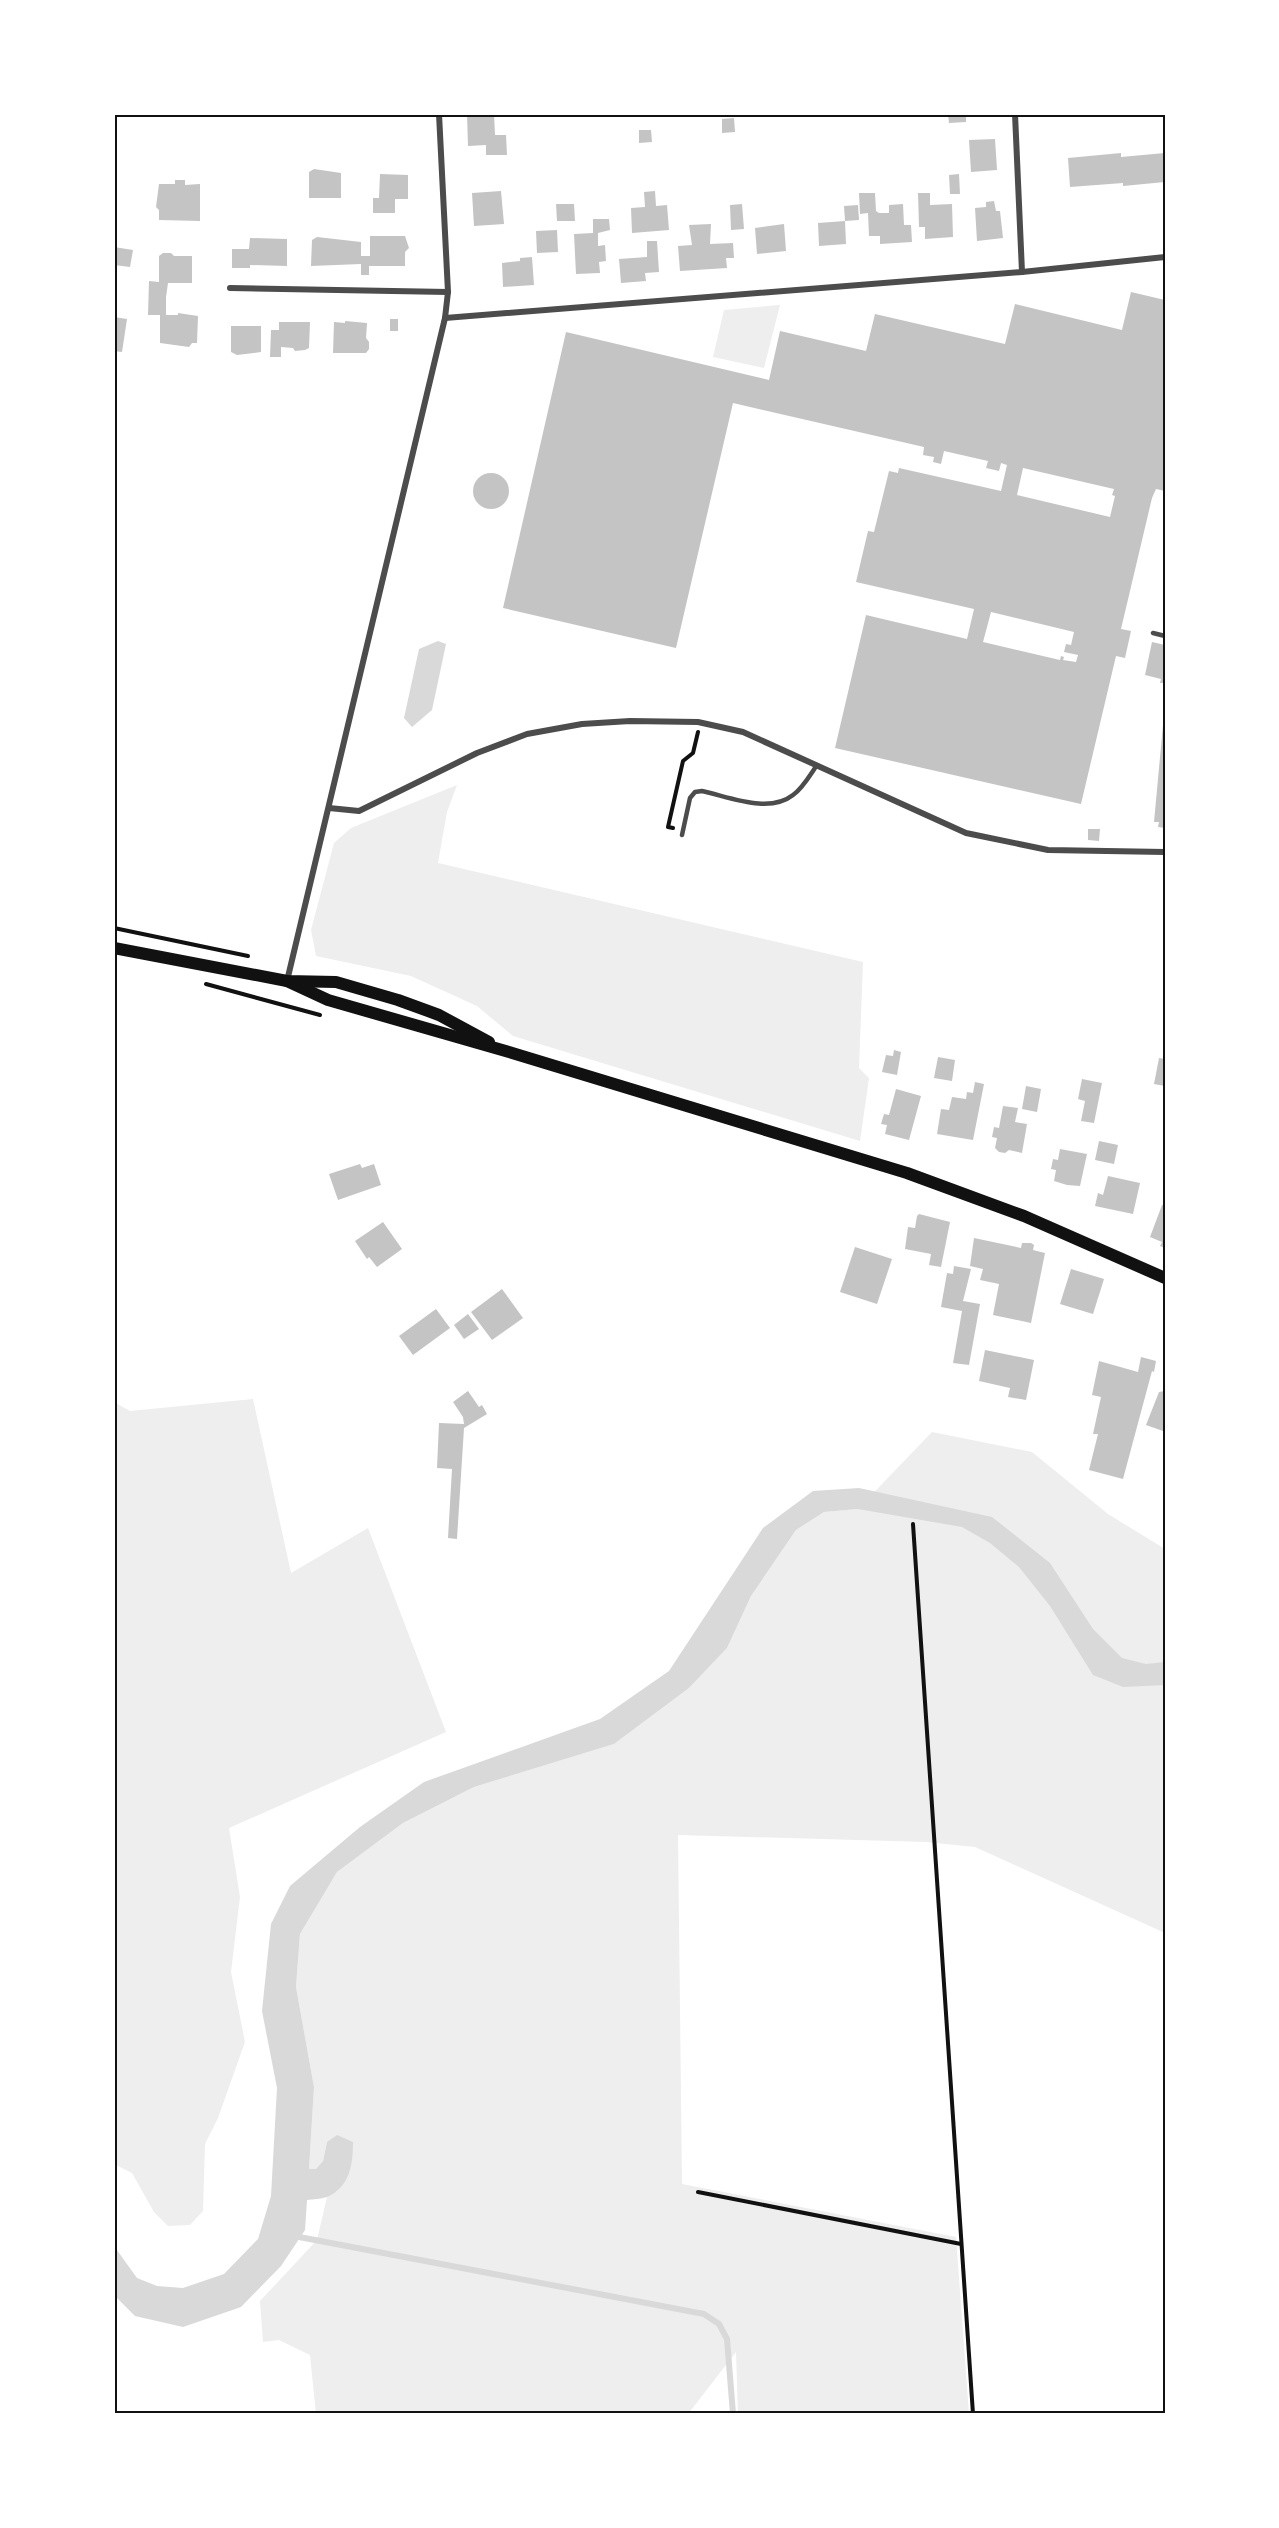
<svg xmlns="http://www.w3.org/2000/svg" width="1279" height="2528" viewBox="0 0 1279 2528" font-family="Montserrat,sans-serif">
<rect width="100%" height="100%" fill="#fff"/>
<g fill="#eee">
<path d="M780,305L764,368L713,357L724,310Z"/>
<path d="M457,785L447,812L438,863L863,962L859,1068L869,1078L860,1141L513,1036L477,1006L411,976L316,956L311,930L334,843L351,828Z"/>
<path d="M253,1399L291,1573L368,1528L446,1732L229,1828L240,1897L231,1972L245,2042L218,2118L205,2144L203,2211L190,2225L168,2226L154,2212L132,2173L114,2164V1402L130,1411Z"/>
<path d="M932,1432L1032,1452L1108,1514L1165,1549V1933L975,1847L926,1842L678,1835L682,2184L956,2237L969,2414H738L736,2352L688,2414H316L310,2355L279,2340L263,2342L260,2301L317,2240L327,2197L343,2184L327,2142L323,2161L316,2169H309L314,2087L296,1987L300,1934L337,1872L403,1823L474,1787L614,1744L689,1688L727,1648L751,1596L796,1530L824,1512L858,1509Z"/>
</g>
<g fill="#d9d9d9">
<path d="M438,641L446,644L432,710L412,727L404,718L419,649Z"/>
<path d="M859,1488L992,1517L1050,1563L1093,1629L1122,1658L1146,1664L1165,1662V1685L1123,1687L1093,1675L1050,1606L1019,1567L990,1543L962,1527L858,1509L824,1512L796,1530L751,1596L727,1648L689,1688L614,1744L474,1787L403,1823L337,1872L300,1934L296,1987L314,2087L309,2169H316L323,2161L327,2142L337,2135L353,2142C353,2164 350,2187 327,2197C321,2199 313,2199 307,2200L305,2230L281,2266L241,2307L183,2327L135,2316L114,2295V2246L137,2278L157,2286L183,2288L224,2274L258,2239L271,2196L277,2088L262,2011L271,1924L290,1886L360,1827L424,1782L600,1719L669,1671L763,1528L813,1491Z"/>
</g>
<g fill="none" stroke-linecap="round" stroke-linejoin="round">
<path stroke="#d9d9d9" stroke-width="6" d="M294,2236L704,2314L719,2324L727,2339L733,2414"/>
</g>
<g fill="#c4c4c4" fill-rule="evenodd">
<path d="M467,114H494L495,135H506L507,155H486V145L468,146Z"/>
<path d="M948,114H966V122L949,123Z"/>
<path d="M734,118L735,132L722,133V119Z"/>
<path d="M639,130H651L652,142L639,143Z"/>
<path d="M995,139L997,170L971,172L969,140Z"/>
<path d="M1121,153V157L1165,153V182L1123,186V183L1070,187L1068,158Z"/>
<path d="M314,169L341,173V198H309V172Z"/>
<path d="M380,174L408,175V199H395V213H373V198H379Z"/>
<path d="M959,174L960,194H950L949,175Z"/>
<path d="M175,180H185V185L200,184V221L159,220V210L156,207L159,184H175Z"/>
<path d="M501,191L504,224L474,226L472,193Z"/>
<path d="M655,191L656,206L667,205L669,230L632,233L631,208L645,207L644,192Z"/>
<path d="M859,193H875L876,211L879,213H889V205L903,204L904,225H911L912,242L880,244V236H869L868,213L860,214Z"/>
<path d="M918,193H930V205L952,204L953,237L925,239V227H919Z"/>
<path d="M994,201L996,211H1000L1003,238L977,241L975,208L986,207V202Z"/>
<path d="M556,204H574L575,221H557Z"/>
<path d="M742,204L744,229L731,230L730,205Z"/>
<path d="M858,205L859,220L845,221L844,206Z"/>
<path d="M593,219H609L610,230L598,233V246L605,245L606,261L599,262L600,273L576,274L574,234L593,233Z"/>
<path d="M845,221L846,244L819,246L818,223Z"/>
<path d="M711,224L710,244L733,243L734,258H726L727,268L680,271L678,246L692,245L689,225Z"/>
<path d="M784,224L786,251L757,254L755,228Z"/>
<path d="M557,230L558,252L537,253L536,231Z"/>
<path d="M370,236H405L409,248L405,252V266H369V275H361V264L311,266L312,240L317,237L361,242V256H370Z"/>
<path d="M250,238L287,239V266L250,265V268H232V249H249Z"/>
<path d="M647,241H657L659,272L645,273L646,281L621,283L619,259L647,257Z"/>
<path d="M114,247L133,250L130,267L114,265Z"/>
<path d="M163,253H171L174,256H192V283H168L166,297V315H178V313L198,316L197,343H192L189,347L160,343V315H148L149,281L159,282V256Z"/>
<path d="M532,257L534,285L503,287L502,263L520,261V258Z"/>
<path d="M1131,292L1165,300V491L1156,489L1152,498L1121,629L1131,631L1125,658L1116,656L1081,804L835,748L866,615L967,639L974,609L856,582L868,531L874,532L889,471L898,473L899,468L1001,491L1007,465L1001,463L999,471L986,468L988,461L944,451L941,464L933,462L934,457L923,455L924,447L733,403L676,648L503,608L566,332L769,380L780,331L866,351L875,314L1005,344L1015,304L1122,330ZM1023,468L1114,489L1112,495L1115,496L1110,517L1017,495ZM991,612L1074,632L1071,645L1066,644L1064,652L1078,655L1076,662L1063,660L1064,657L1061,656L1060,660L983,642Z"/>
<path d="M114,317L127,319L122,352L114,351Z"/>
<rect x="390" y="319" width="8" height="12"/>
<path d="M345,321L367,323L366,338L369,342V349L366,353H333L334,322L345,323Z"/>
<path d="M279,322H310L309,348L305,350L295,351L293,348L281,347V357H270L271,330H279Z"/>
<path d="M231,326H261V352L237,355L231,352Z"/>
<circle cx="491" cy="491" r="18"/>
<path d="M1152,642L1165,645V683H1160L1161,679L1145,675Z"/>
<path d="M1163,725H1165V828L1158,827L1159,822H1154Z"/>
<path d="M1088,829H1100L1099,841L1088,840Z"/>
<path d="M894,1050L901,1052L897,1075L882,1072L886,1055L893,1056Z"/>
<path d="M938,1057L955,1060L952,1081L934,1078Z"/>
<path d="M1159,1058L1165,1059V1086L1154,1084Z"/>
<path d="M1082,1079L1102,1083L1094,1123L1081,1121L1085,1101L1078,1099Z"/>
<path d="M975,1082L984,1084L973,1140L937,1134L941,1109L949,1110L952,1097L966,1099L967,1092L973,1093Z"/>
<path d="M1026,1086L1041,1089L1037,1112L1022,1109Z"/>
<path d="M896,1089L921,1096L909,1140L885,1134L887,1125L881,1124L884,1114L889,1115Z"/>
<path d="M1003,1106L1018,1108L1015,1122L1027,1124L1022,1153L1009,1150L1005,1153L999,1152L995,1148L997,1138L992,1137L994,1127L999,1128Z"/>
<path d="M1099,1141L1118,1145L1114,1164L1095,1160Z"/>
<path d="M1060,1149L1087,1154L1080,1186L1067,1185L1054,1181L1056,1170L1051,1169L1053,1159L1058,1160Z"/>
<path d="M360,1164L362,1168L374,1164L381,1185L338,1200L329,1174Z"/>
<path d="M1108,1176L1140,1183L1133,1214L1095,1206L1098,1193L1103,1195Z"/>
<path d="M1162,1205L1165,1206V1248L1160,1246L1162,1242L1150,1237Z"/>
<path d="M919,1214L950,1222L941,1267L929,1265L931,1254L905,1249L908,1227L915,1228L917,1216Z"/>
<path d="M383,1222L402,1249L377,1267L369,1257L367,1259L355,1241Z"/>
<path d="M974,1238L1021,1248L1022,1243H1031L1034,1245L1033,1250L1045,1253L1031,1323L993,1315L999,1284L980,1280L983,1269L970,1266Z"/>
<path d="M855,1247L892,1259L877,1304L840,1292Z"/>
<path d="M954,1266L971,1269L963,1301L980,1304L969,1365L953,1363L962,1311L941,1307L947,1273L953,1274Z"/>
<path d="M1071,1269L1104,1279L1093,1314L1060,1304Z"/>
<path d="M502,1289L523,1318L492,1340L471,1312Z"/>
<path d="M436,1309L450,1328L413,1355L399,1336Z"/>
<path d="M468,1314L479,1329L464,1339L454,1325Z"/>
<path d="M985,1350L1034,1360L1026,1400L1008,1397L1010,1388L979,1381Z"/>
<path d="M1141,1357L1156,1361L1154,1372L1152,1371L1123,1479L1089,1470L1098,1434H1093L1101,1397L1092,1395L1099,1361L1138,1372Z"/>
<path d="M468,1391L479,1407L482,1405L487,1414L464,1428L457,1539L448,1538L452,1469L437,1468L439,1423L464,1424L463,1417L453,1402Z"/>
<path d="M1165,1391V1426L1163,1431L1146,1425L1159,1392Z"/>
</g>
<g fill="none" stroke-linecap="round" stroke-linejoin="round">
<g stroke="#111" stroke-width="4">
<path d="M673,828L668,827L683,761L693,753L698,732"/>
<path d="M114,928L248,956"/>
<path d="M206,984L320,1015"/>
<path d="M913,1524L973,2414"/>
<path d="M698,2192L961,2244"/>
</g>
<g stroke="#4c4c4c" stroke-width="4.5">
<path d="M1153,633L1165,636"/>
<path d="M682,835L690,798L695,792L702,791C730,797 769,814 793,795C803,788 810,775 817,765"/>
</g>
<g stroke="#4c4c4c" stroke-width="6">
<path d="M1015,114L1022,272"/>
<path d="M230,288L448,292"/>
<path d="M445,318L1022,272L1165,257"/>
<path d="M329,808L359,811L477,753L527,734L582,724L630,721L698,722L743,732L966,833L1048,850L1165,852"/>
<path d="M287,981L445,318L448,292L439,114"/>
</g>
<g stroke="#111" stroke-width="12">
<path d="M114,948L287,981L336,982L398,1000L439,1015L489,1042"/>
<path d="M287,981L328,1000L509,1052L907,1173L1024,1216L1165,1278"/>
</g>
</g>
<rect width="1279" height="2528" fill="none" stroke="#ffffff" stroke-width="231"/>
<rect x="116" y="116" width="1048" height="2296" fill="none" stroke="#111" stroke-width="2"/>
</svg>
